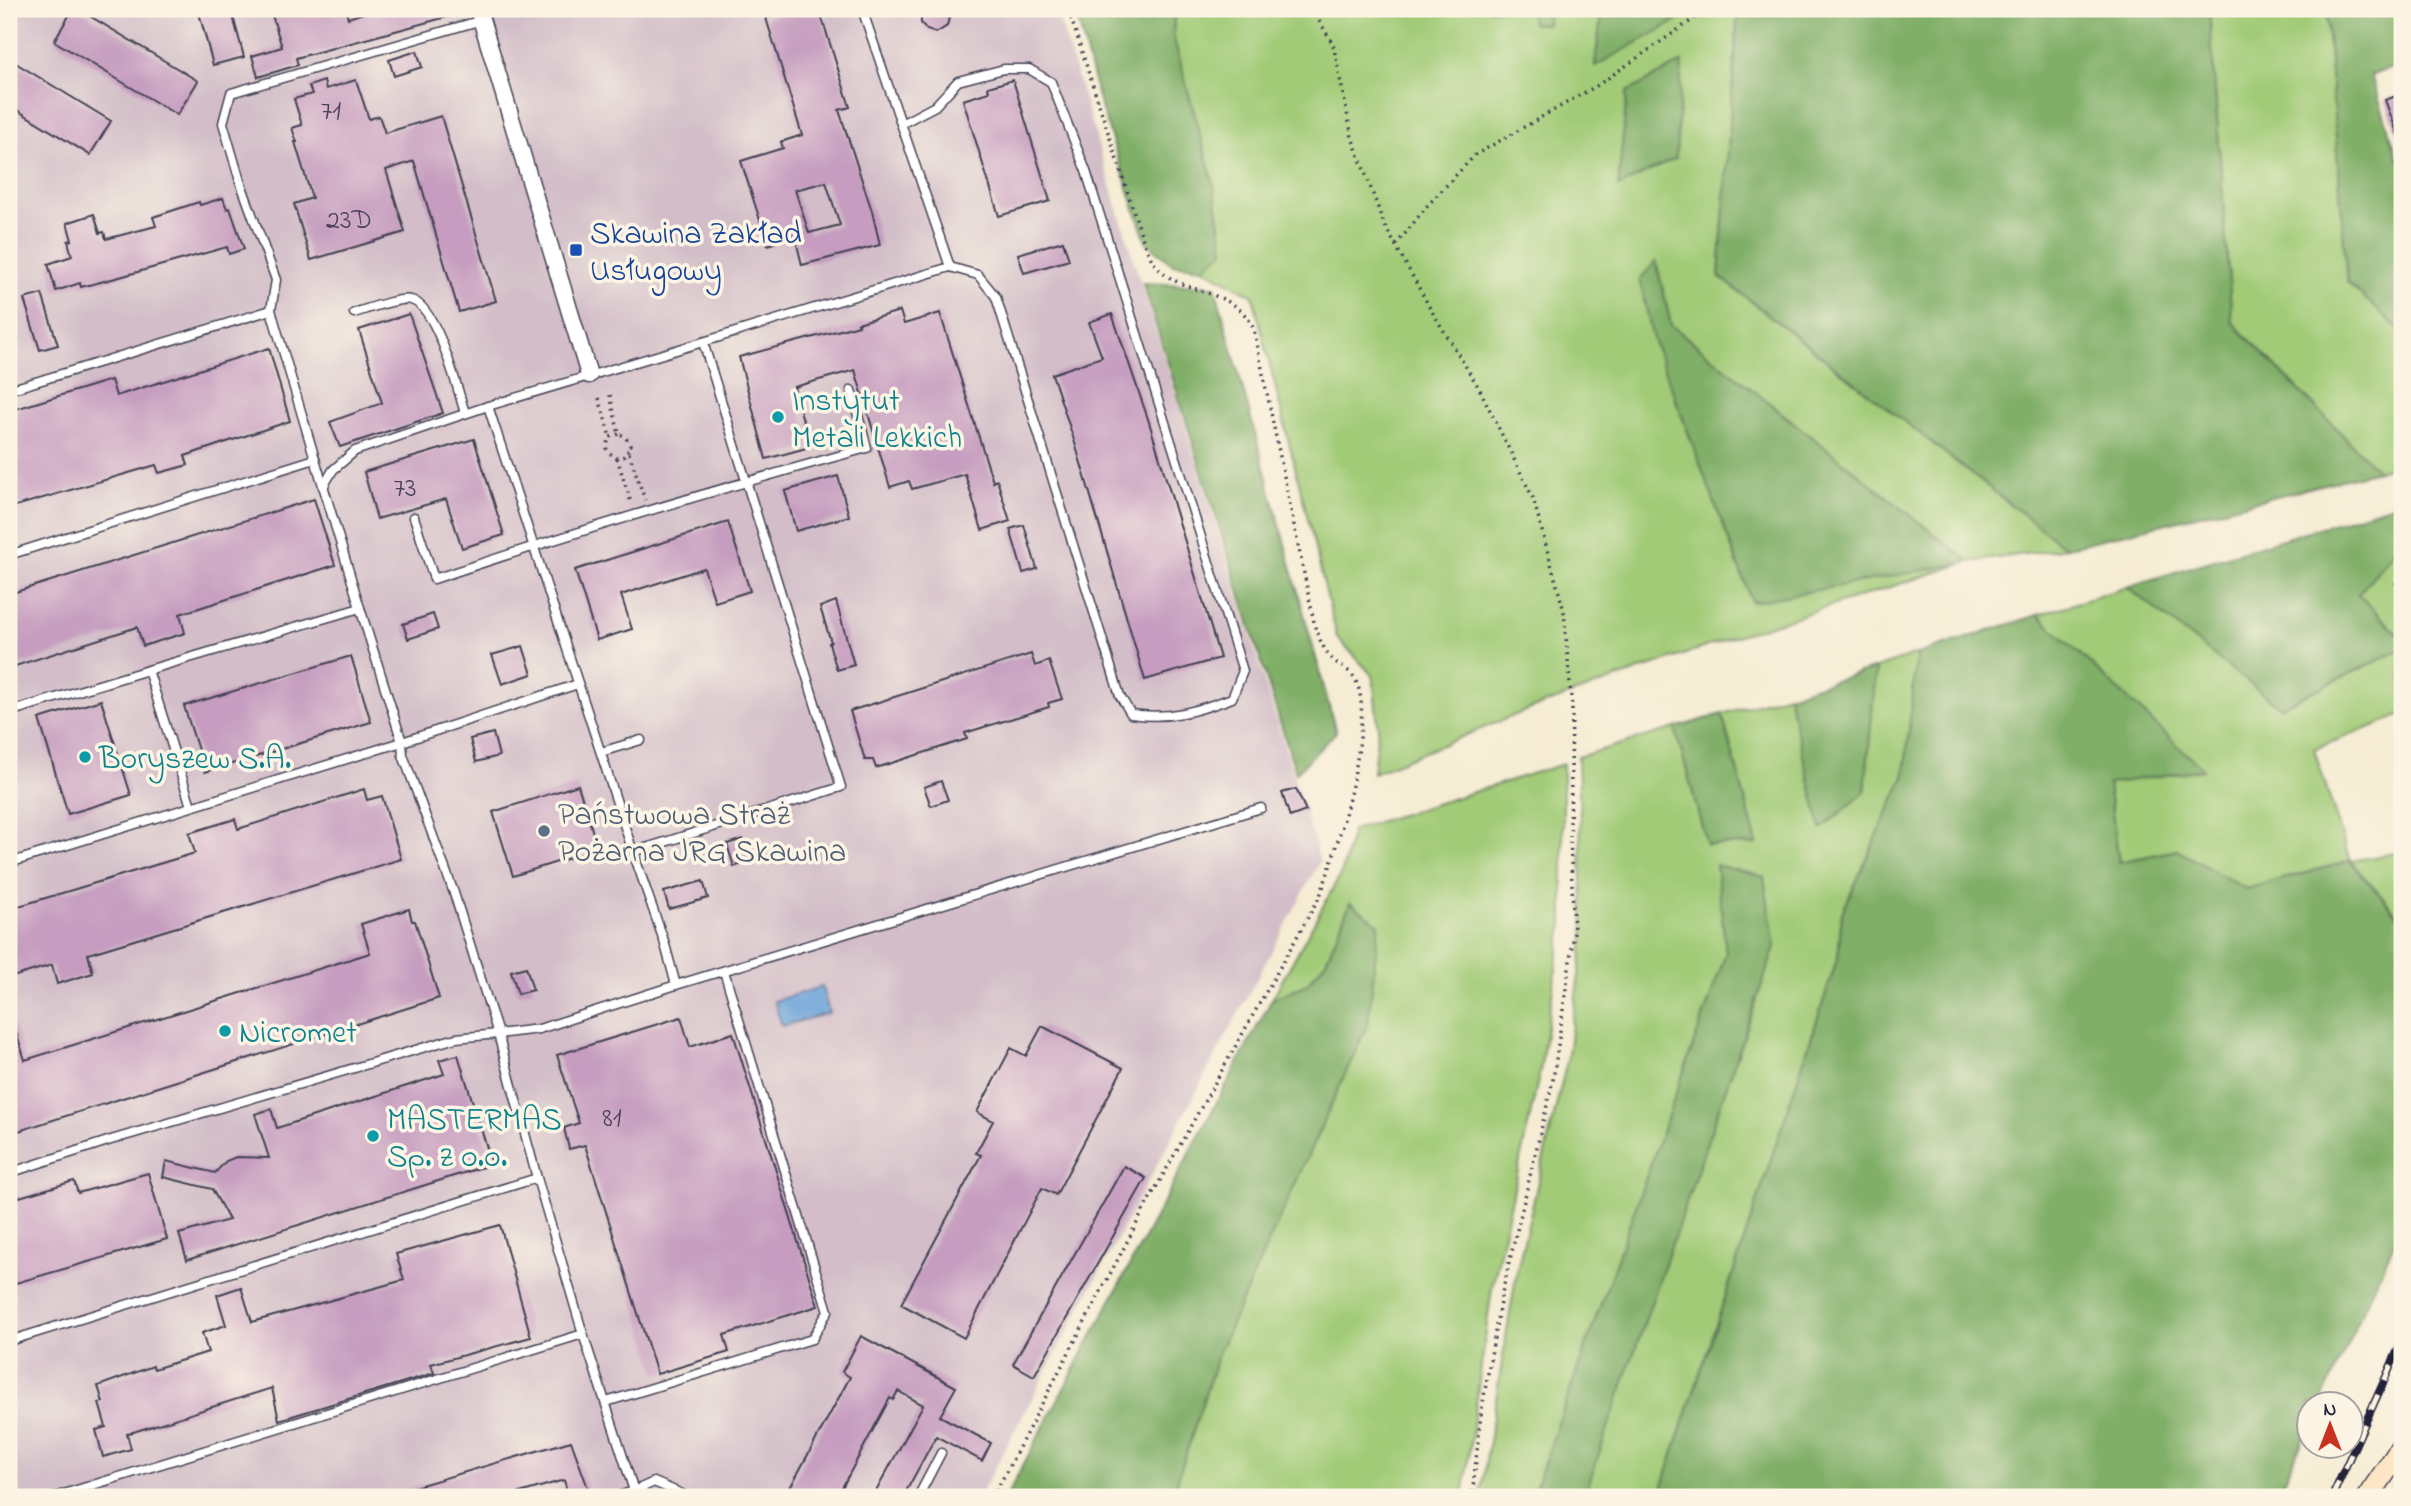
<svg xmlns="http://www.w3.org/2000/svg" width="2411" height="1506" viewBox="0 0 2411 1506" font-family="'Indie Flower',sans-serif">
<rect width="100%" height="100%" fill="#fcf5e5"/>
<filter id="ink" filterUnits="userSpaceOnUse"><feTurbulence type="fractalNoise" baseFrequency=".0143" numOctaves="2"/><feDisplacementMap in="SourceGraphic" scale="14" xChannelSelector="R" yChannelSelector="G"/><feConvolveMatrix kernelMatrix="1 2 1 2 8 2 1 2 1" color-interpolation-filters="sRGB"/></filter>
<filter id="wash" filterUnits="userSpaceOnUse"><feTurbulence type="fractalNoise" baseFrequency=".00686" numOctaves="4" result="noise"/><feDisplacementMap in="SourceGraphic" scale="28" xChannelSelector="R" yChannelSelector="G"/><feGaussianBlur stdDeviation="1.57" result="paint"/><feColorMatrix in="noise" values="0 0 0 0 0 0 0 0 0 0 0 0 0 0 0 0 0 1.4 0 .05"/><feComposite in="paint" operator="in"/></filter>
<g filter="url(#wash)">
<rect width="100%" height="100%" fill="#f5ecd3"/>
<g fill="#d2bdc8">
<path d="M9,9H1056L1320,861L979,1497H9Z"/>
<path d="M2400,1472H2402V1497H2384Z"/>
</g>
<g fill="#a1cb77" stroke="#627659" stroke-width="2" fill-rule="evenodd">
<path d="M1175,9H1529L1533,24L1546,23L1548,9H1602L1595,65L1685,16L1686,9H1738L1719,276L2066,548L1969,562L1733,637L1525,711L1373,773L1378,728L1373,676L1337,637L1253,296L1203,268L1224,251L1213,182L1173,36ZM1656,262L1671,325L1968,561L1752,602L1653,339L1640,280Z"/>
<path d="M2209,9H2326L2347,282L2402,332V463L2378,471L2232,322Z"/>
<path d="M2402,542V638L2358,594Z"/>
<path d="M2127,587L2280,707L2402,649V715L2314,749L2350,861L2402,852V920L2350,861L2246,889L2177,850L2119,862L2108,784L2202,769L2038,615Z"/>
<path d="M1917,654L1904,777L1842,913L1838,957L1659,1497H1480L1517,1270L1567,1061L1584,939L1578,757L1675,728L1707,844L1757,843L1722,714L1788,695L1822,828L1865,792L1876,668Z"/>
<path d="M1563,764V925L1540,1071L1492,1288L1463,1497H1172L1219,1351L1351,903L1326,961L1307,984L1272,999L1342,872L1352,830Z"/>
</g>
<g fill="#80af68" stroke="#516852" stroke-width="2">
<path d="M1075,9H1175L1173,36L1213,182L1224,251L1203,268L1172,264L1146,242L1099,101Z"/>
<path d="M1529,9H1548L1547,24H1533Z"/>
<path d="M1602,9H1686L1685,16L1595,66Z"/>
<path d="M1738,9H2209L2232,322L2378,471L2066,548L1719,276Z"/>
<path d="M2326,9H2402V65L2371,75L2399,161H2402V332L2347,282Z"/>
<path d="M1682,62L1676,158L1618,187L1627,92Z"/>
<path d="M1656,261L1671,325L1969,562L1752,602L1653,339L1640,279Z"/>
<path d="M1143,283L1215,286L1336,732L1296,773Z"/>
<path d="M2402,502V542L2358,594L2402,638V649L2280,707L2127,587Z"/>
<path d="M2038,615L2203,769L2108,784L2119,862L2177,850L2246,889L2350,861L2402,920V1226L2320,1404H2310L2309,1427L2277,1497H1659L1838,957L1842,913L1904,777L1917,654Z"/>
<path d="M1876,668L1865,792L1821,829L1788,695Z"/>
<path d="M1722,714L1757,844L1707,845L1675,728Z"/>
<path d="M1716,865L1764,877L1775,947L1584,1497H1532L1726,953Z"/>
<path d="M1350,903L1379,924L1368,1024L1219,1351L1172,1497H1006L1272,999L1307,984L1326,961Z"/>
</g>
<path fill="#6ba2d9" stroke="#46628a" stroke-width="2" d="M822,987L829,1013L782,1026L774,1001Z"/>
<g id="blocks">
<g fill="#c69dc0" fill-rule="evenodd">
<path d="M73,9H78L198,81L177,115L54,41Z"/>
<path d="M198,9H231L244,57L213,65Z"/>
<path d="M270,9H345L348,18L376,9H465V12L296,58L298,65L258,77L252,56L282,47Z"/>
<path d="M794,9H819L850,107L839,110L872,211L880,245L802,265L795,236L768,245L741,161L783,148L781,142L802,135L766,18ZM826,182L840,225L809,233L795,190Z"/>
<path d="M921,9H951L947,26L936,33L927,30L921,23Z"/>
<path d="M417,51L422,67L394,76L389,60Z"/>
<path d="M9,59L111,121L90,155L9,105Z"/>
<path d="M356,80L369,119L379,116L385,133L441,116L496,301L459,312L414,161L386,170L405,232L311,260L294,204L312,198L295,142H297L292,128L302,125L294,99L312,94L309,86L324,81L326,89Z"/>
<path d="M1013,80L1050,201L999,216L963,100L989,92L988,87Z"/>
<path d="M2402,94V143H2401L2385,100Z"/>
<path d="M223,198L227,209L230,208L244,249L229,254L227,247L116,278L81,287L80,283L56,291L48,264L72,256L68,241L72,240L67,223L94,214L100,233L104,232L106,239L156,226L153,217L199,202L200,205Z"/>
<path d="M1063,241L1069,260L1024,273L1018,254Z"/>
<path d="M42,294L58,345L40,350L24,299Z"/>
<path d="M900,311L904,324L940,313L993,482L997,480L1010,521L982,530L965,474L912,489L909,481L890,487L855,370L794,387L810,447L766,459L739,357L859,325L858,323Z"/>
<path d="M409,314L443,413L340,447L330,422L382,403L359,330Z"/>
<path d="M1112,314L1149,422L1220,658L1145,680L1075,443L1052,374L1102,357L1089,322Z"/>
<path d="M269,348L290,421L185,456L188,465L159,473L156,465L9,508V411L111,380L116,396Z"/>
<path d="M474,439L504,535L462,548L446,499L377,519L364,472Z"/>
<path d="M838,476L849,516L796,531L785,491Z"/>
<path d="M314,499L335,565L180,614L185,633L143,646L137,627L9,668V594Z"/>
<path d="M728,522L750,591L715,602L704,568L621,595L632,629L597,640L575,570Z"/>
<path d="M1024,525L1037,569L1023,573L1010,529Z"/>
<path d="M836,601L854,665L837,670L829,643L831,642L820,607Z"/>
<path d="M433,614L438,629L408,639L403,624Z"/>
<path d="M523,646L532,674L502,684L492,655Z"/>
<path d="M1031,654L1035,666L1049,661L1062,699L1048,703L1049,707L965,733L967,739L876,768L873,760H865L850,711Z"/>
<path d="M351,656L371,722L205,772L184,706Z"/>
<path d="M101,700L131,795L68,814L39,719Z"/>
<path d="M493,733L499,756L476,762L470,739Z"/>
<path d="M941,781L948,800L931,806L924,787Z"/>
<path d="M578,785L598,849L513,876L493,812Z"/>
<path d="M364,789L367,800L382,796L401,859L88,954L93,973L57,984L52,965L9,978V909L195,853L189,833L235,819L238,829Z"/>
<path d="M1296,789L1306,811L1290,817L1282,793Z"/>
<path d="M743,839L750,861L734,867L727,844Z"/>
<path d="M703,881L708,898L669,909L664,892Z"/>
<path d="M409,909L412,921H415L439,998L9,1134V1019H12L25,1060L370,953L361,924Z"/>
<path d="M526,967L533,990L518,994L511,971Z"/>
<path d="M681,1017L690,1047L733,1033L818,1306L724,1335L729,1352L657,1374L585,1145L569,1149L564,1128L579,1123L557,1055Z"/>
<path d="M1042,1026L1123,1068L1056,1195L1042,1188L964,1338L901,1304L981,1155L976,1153L993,1121L977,1112L1011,1048L1026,1056Z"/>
<path d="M458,1055L492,1164L187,1260L179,1234L229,1220L212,1189L163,1177L166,1161L215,1173L226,1161L236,1157L269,1158L255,1114L271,1109L277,1128L444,1074L439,1060Z"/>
<path d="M1124,1166L1146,1178L1034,1376L1013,1364Z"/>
<path d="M148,1173L167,1239L9,1285V1200L74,1181L78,1193Z"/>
<path d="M500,1225L531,1337L431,1364L434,1373L279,1420L272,1388L127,1434L131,1449L103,1457L96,1430L106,1427L99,1403L103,1402L98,1386L153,1366L154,1369L208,1352L202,1333L226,1325L217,1295L241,1287L252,1322L404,1280L396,1254Z"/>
<path d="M861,1336L956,1387L940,1416L991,1443L982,1461L936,1436L903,1497H873L923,1405L898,1391L893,1400L890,1398L837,1497H785L850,1377L842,1372Z"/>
<path d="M571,1441L588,1488L568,1494L564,1480L506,1497H394V1493Z"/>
</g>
</g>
</g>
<g filter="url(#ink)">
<use href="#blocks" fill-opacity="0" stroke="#424052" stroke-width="2"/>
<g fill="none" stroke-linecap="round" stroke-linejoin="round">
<defs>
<g id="lane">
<path d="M901,124L935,106L958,81L1004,69H1029L1051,82L1086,171L1243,671L1232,698C1197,711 1169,720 1131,714L1120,696L996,297L978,275L950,267"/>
<path d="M271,310L276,280L240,181L223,123L231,93L482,20"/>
<path d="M354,313C367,309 400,297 411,300C437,306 457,388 465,413"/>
<path d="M703,342L841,787L633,852L488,406Z"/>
<path d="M703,342L950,267L862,9"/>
<path d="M9,390L271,310L315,459"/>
<path d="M323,487L333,470L355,451L488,406"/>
<path d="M414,517L434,579C577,531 721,488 867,448L851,390"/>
<path d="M9,555L315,459L360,608"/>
<path d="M9,712L148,670"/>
<path d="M601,752L641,740"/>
<path d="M191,806L148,670L360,608L402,742L403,755L454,893L498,1034L539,1029L676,985L664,941L633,852"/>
<path d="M9,863L402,742L578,684"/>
<path d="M676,985L1261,808"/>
<path d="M9,1173L111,1140L456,1038L498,1034L537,1178L583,1334L634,1491L616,1497"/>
<path d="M9,1341L537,1178"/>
<path d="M606,1402L812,1339L828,1311L724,971"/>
<path d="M634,1491L654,1482L689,1497"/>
<path d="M54,1497L583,1334"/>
<path d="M918,1497L941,1453"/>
</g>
<path id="street" d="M478,9L589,375"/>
<path id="secondary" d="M2368,1497L2402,1447"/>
</defs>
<use href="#lane" stroke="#424052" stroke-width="11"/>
<use href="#street" stroke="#424052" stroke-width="19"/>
<use href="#secondary" stroke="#424052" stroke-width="24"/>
<g stroke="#424052" stroke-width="3.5" stroke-dasharray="2 5" stroke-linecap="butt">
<path d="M1312,9L1333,44L1352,137L1384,224L1431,310L1479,388L1533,498L1564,611L1572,710L1570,837L1574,933L1553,1080L1501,1297L1481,1414L1472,1497"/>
<path d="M1396,245L1427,206L1475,155L1598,85L1708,9"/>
<path d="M610,395L619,434L625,436L631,447L623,457L617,458L608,452L606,447L610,437L619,434"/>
<path d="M599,398L610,437"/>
<path d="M629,453L645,500"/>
<path d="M617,458L631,503"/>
<path d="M2395,582L2402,588"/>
<path d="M993,1497L1149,1200L1320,896C1336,852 1376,723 1356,681C1352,671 1341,667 1333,660C1324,651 1319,638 1315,627L1254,330C1238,290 1192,296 1163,273C1154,266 1150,256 1145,246L1068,9"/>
</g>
<use href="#lane" stroke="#fff" stroke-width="8"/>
<use href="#street" stroke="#fff" stroke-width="16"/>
<use href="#secondary" stroke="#fde5c5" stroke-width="21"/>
<defs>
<path id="rail" d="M2332,1497L2402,1341"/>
</defs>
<use href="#rail" stroke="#22223b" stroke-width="8"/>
<use href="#rail" stroke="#fcf5e5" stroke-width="5" stroke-dasharray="16" stroke-linecap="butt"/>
</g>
</g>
<rect fill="#1a4fb4" stroke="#fcf5e5" stroke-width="2.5" x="569" y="243" width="14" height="14" rx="3.5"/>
<g fill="#0f9aa8" stroke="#fcf5e5" stroke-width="2.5">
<circle cx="778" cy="417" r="7"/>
<circle cx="85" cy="757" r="7"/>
<circle cx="225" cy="1031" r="7"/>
<circle cx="373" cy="1136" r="7"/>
</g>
<circle fill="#5c6f8a" stroke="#fcf5e5" stroke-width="2.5" cx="544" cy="831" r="7"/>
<g text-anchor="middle" stroke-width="7" stroke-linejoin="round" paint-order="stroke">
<g font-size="28" fill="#4b415c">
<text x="331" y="119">71</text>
<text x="349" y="228">23D</text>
<text x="405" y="496">73</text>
<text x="612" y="1126">81</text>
</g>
<g font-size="32" fill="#164399" stroke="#fcf5e5" text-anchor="start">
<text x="590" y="243">Skawina Zakład<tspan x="590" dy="37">Usługowy</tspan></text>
</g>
<g font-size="32" fill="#0d838f" stroke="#fcf5e5" text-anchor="start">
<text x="792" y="410">Instytut<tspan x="792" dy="37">Metali Lekkich</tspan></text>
<text x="99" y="768">Boryszew S.A.</text>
<text x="239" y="1042">Nicromet</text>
<text x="387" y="1129">MASTERMAS<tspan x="387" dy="37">Sp. z o.o.</tspan></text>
</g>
<g font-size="32" fill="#4e5e75" stroke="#fcf5e5" text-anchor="start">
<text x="558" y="824">Państwowa Straż<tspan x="558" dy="37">Pożarna JRG Skawina</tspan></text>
</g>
</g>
<rect width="2411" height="1506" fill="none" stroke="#fcf5e5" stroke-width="35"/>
<g transform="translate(2330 1425)"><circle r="33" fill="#fcf5e5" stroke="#a5a1a1" stroke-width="2"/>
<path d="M0-5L12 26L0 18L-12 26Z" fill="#c8321e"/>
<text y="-10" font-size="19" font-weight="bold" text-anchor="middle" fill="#22223b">N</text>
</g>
</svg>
